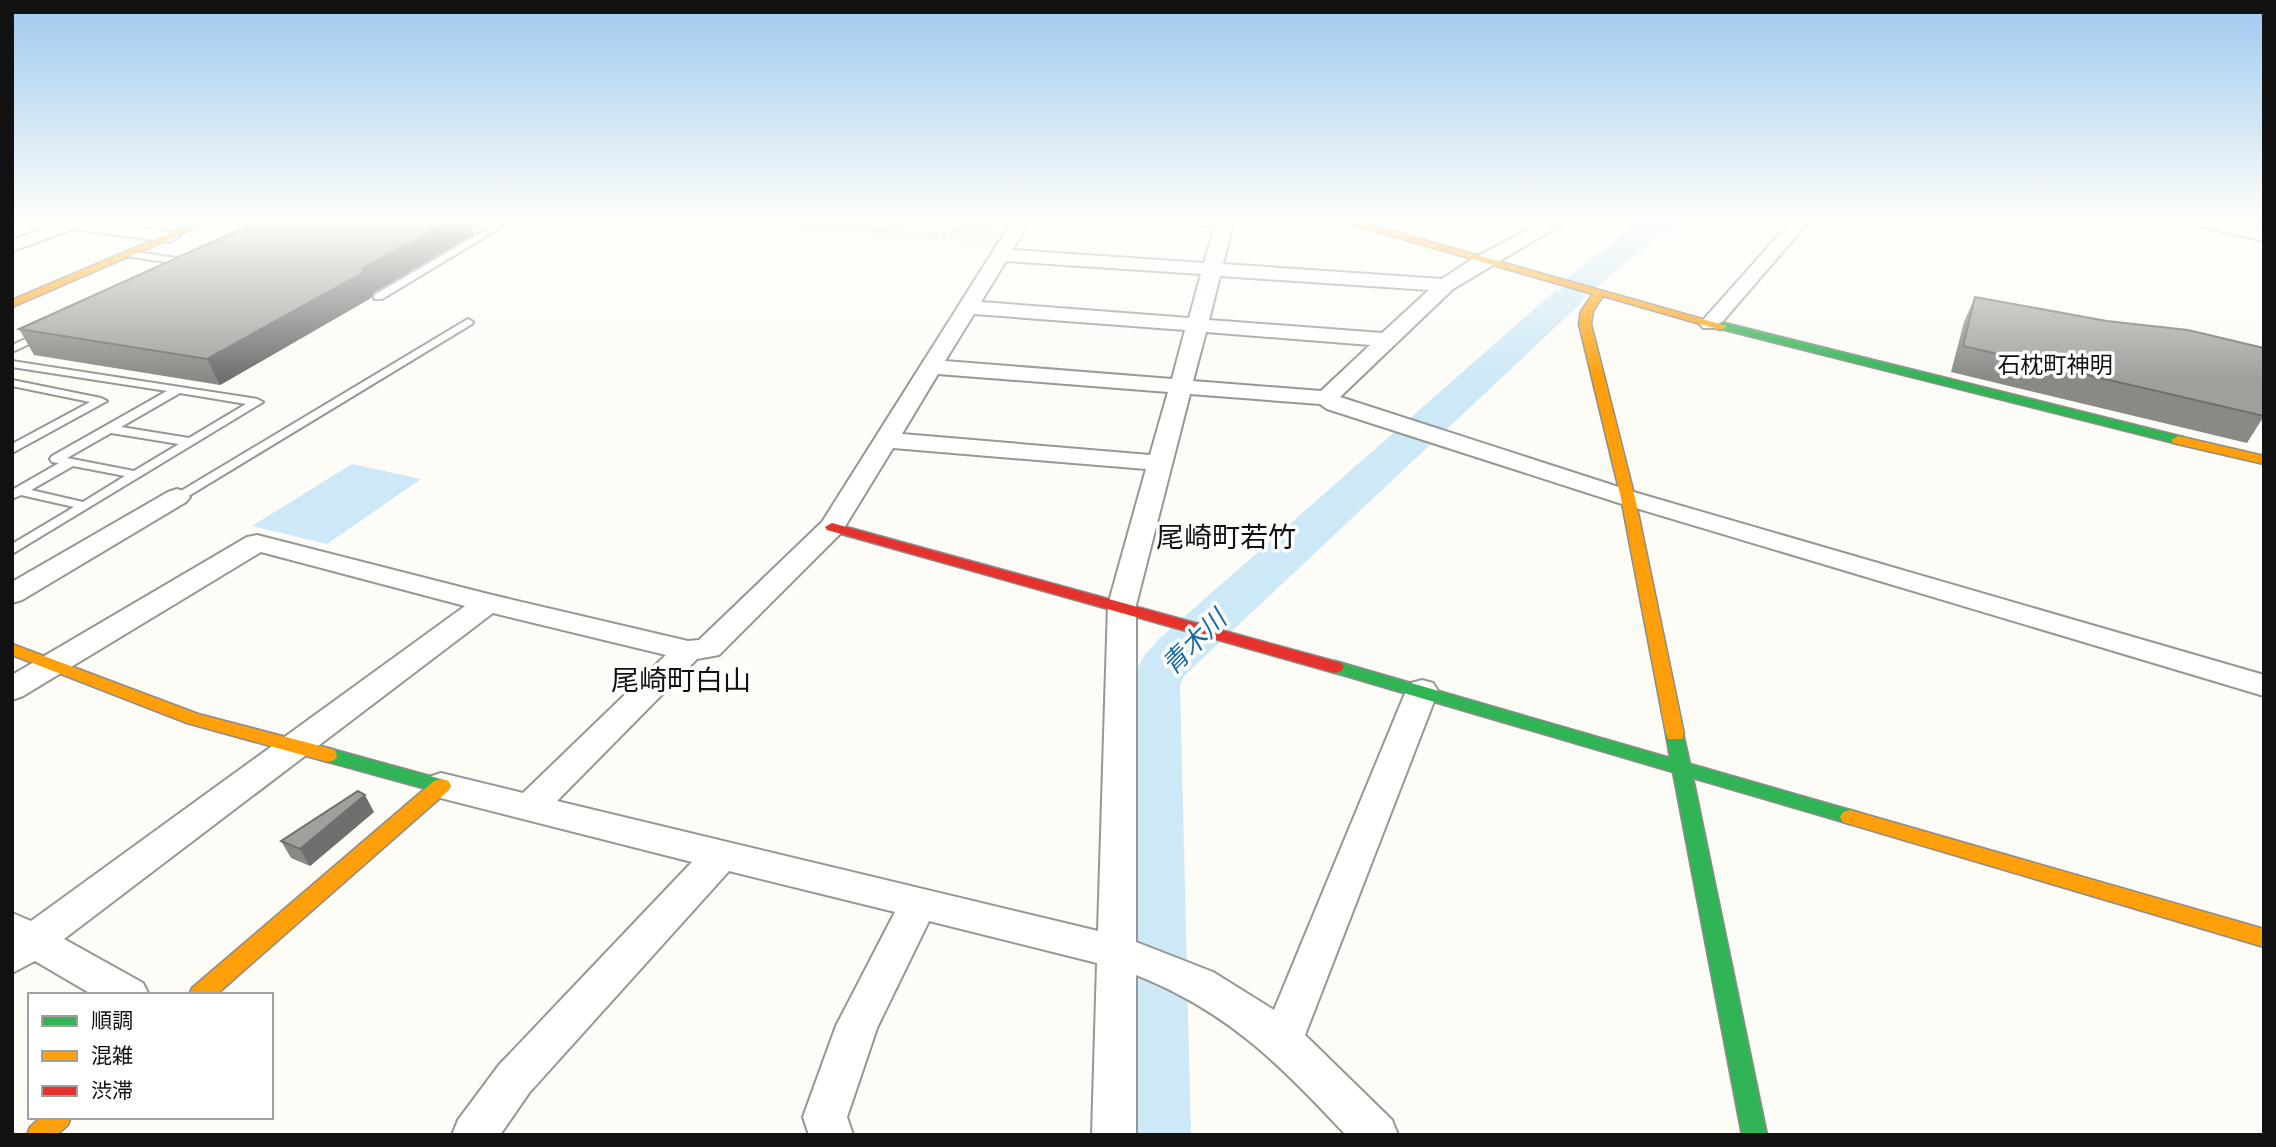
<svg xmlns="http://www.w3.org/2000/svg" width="2276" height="1147" viewBox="0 0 2276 1147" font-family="Georgia,'Noto Sans JP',serif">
<rect width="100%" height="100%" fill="#fdfcf7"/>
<path fill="#e7f3d7" d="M607,218H1015L996,247Z"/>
<path fill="#cde8f7" d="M352,464L421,479L327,544L252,526Z"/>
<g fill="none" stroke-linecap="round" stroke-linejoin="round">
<path fill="#cde8f7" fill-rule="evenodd" d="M1649,218H1689L1685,224L1658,236L1593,290L1582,293L1585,297L1580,304L1185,675L1180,685L1191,1135H1117L1128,685L1144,656L1159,639L1556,290L1567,287L1565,283L1569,276L1636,224Z"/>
<defs>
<g id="lane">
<path d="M454,219L499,223L503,226L382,299H374V295L489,228L451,224L450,222Z"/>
<path d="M129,251L190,260L195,263L190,266L126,256V252Z"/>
<path d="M468,319L473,322L472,324L182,500H172L171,497Z"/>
<path d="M43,331L47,332V336L12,352V345Z"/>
<path d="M12,361L257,399L263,402L12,554V544L74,507L21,495L12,499V490L59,463L52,462L50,459L52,456L167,391L12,367ZM180,393L246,404L189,438L121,427ZM111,433L179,444L134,471L67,458ZM73,466L125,476L83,502L31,490Z"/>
<path d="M12,380L101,398L107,401L12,453V444L90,402L12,386Z"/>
</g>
<g id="street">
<path d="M52,218H90V220L170,232L179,237L170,242L73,229L12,251V240L57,223Z"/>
<path d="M1014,218H1032L1012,250L1204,263L1215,227L1154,223L1145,218H1235L1223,264L1442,279L1474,258L1550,218H1572L1453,289L1340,397L1637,493L2264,675V696L1619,503L1327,409L1320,404L1190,394L1136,605V942L1213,972L1274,1010L1406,691L1411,683L1422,680L1433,683L1438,691L1305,1035L1392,1120L1398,1135H1346C1279,1064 1229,1012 1136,975V1135H1092L1097,963L929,921L877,1028L847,1117L853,1135H809L803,1117L836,1026L895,912L729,871L529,1093L500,1135H452L458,1120L499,1065L692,862L429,795L424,786L429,777L441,773L523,793L666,655L493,613L64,939L143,983L149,995H93L35,961L12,973V913L31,921L465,606L261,552L23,696L12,700V675L247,537L257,535L488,594L688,641L699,640L822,522ZM1006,261L1201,274L1189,318L981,302ZM1220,276L1429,290L1382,333L1209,320ZM974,314L1185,330L1172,379L945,361ZM1206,332L1370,345L1321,391L1193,381ZM938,374L1168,392L1150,455L902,434ZM893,448L1146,469L1108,605L1098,931L557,801L697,659L719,655L841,533Z"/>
<path d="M1794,218H1812L1717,328H1703L1700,324L1703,320Z"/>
<path d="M2179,218H2210L2264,231V241L2182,222Z"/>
<path d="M177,489L186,492L190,497L186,502L22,600L12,603V582L168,492Z"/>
</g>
<g id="fast">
<path d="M1721,322L2183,437L2185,440L2178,444L1717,328L1715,326Z"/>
<path d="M1335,661L1670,758L1666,734L1668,729H1682L1690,764L1857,812L1860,817L1857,822L1850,824L1693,778L1767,1135H1742L1673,772L1329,671L1326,667L1329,663Z"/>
<path d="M328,748L448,781L451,786L448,791L441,793L321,760L319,755L321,750Z"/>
</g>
<g id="slow">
<path d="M205,218H218L12,307V300Z"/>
<path d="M1330,218H1346L1727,326L1721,330L1603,296L1593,311L1591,324L1635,498L1684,734L1682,739H1668L1666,734L1621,498L1579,324L1581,311L1593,294Z"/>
<path d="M2178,436L2264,456V464L2173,443L2171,440Z"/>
<path d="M12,644L198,714L328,748L335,750L337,755L335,760L328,762L187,723L12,655Z"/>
<path d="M441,779L448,781L451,786L448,791L216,995H189L192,988L434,781Z"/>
<path d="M1850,810L2264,929V947L1843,822L1840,817L1843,812Z"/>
<path d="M41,1117H71L68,1125L57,1135H27L30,1127Z"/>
</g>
<path id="jam" d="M832,523L1341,663L1344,667L1341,671L1335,673L827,530L825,527Z"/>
</defs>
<use href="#lane" stroke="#979795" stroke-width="4"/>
<use href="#street" stroke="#979795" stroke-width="4"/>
<use href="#fast" stroke="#8e8d8b" stroke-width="3"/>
<use href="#slow" stroke="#8e8d8b" stroke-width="3"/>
<use href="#jam" stroke="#8e8d8b" stroke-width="3"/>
<path stroke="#b9b9b8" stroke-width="3.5" stroke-dasharray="5 2.5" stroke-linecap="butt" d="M717,218L936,235L989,225L994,218"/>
<use href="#lane" fill="#fffffe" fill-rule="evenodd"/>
<use href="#street" fill="#fffffe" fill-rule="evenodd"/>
<use href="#fast" fill="#30b455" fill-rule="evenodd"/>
<use href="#slow" fill="#ff9f0a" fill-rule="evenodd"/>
<use href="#jam" fill="#e5322d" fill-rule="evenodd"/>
</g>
<g fill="#8a8986">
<path d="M474,234L373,293L371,298L220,385L34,355L19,329Z"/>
<path d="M1975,297L2264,416L2247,443L1951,372L1964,322Z"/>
<path d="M374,812L310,866L291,858L281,841Z"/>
</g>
<g fill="#716f6d">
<path d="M455,218H469L474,234L373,293L371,298L220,385L207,359L363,268Z"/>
<path d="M365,795L374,812L310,866L300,849Z"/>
</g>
<g fill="#a19f9c" stroke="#716f6d" stroke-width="2">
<path d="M265,218H455L363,268L362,273L207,359L19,329Z"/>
<path d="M1975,297L2107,321L2188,330L2264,348V416L1963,346Z"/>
<path d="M358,791L365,795L300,849L281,841Z"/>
</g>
<linearGradient id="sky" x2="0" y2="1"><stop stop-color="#9dc9ee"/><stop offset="0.58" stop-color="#fefefb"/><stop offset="1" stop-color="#fefefb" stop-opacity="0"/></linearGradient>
<rect width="2276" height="379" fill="url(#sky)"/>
<g text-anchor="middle" stroke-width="7" stroke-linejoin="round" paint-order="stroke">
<g font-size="23" fill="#111" stroke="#fff">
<text x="2055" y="373">石枕町神明</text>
</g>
<g font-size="26" font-style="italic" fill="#1768a6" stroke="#fff">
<text transform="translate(1194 642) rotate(-45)" y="9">青木川</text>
</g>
<g font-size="28" fill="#111" stroke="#fff">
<text x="1226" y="547">尾崎町若竹</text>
<text x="681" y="690">尾崎町白山</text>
</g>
</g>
<rect width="2276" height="1147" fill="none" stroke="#111111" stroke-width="28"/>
<rect x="28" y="993" width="245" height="126" fill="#ffffff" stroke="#a0a0a0" stroke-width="2"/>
<rect x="42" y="1016" width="35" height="10" fill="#30b455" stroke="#a0a0a0" stroke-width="2"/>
<text x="91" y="1028" font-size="21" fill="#111111">順調</text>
<rect x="42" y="1051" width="35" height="10" fill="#ff9f0a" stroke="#a0a0a0" stroke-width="2"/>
<text x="91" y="1063" font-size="21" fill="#111111">混雑</text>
<rect x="42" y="1086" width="35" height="10" fill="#e5322d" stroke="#a0a0a0" stroke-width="2"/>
<text x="91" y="1098" font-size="21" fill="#111111">渋滞</text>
</svg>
